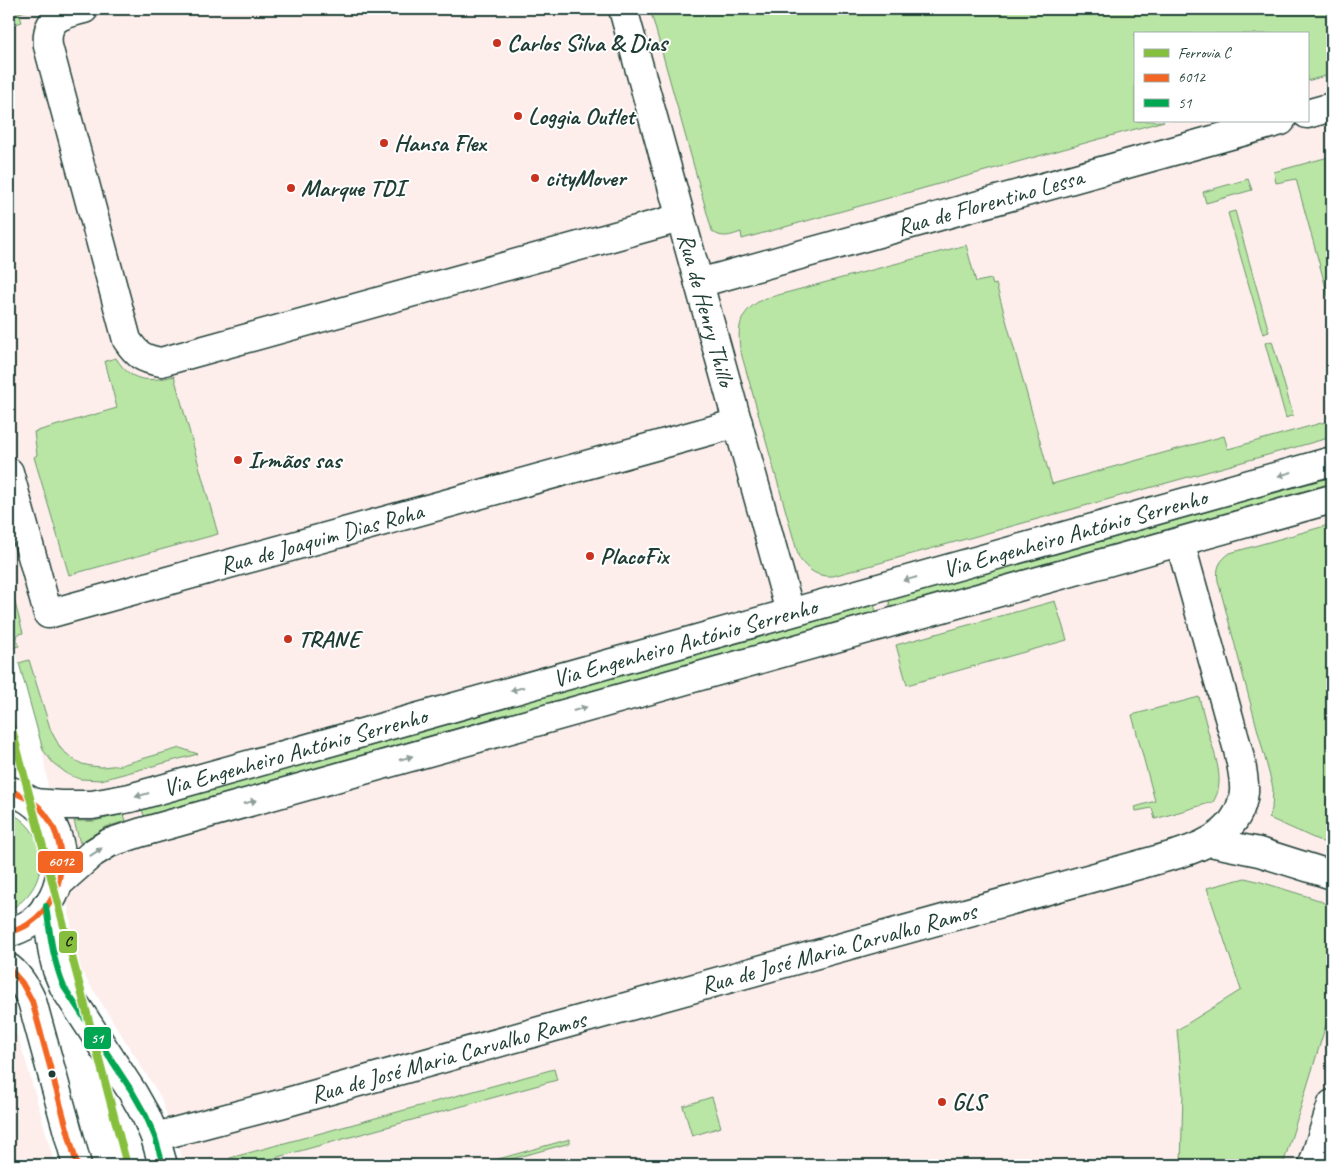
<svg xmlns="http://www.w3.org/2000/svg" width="1341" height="1174" viewBox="0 0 1341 1174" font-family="Caveat,sans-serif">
<rect width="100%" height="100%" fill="#fff"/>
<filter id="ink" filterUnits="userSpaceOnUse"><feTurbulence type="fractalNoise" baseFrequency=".02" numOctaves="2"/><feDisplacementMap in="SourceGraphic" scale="10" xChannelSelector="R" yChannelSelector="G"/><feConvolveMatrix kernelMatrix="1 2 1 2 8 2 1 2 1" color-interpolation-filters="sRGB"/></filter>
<g filter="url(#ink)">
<g fill="#fdeeec" fill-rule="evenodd">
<path d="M9,9H1332V1165H184L160,1096L80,969L77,962L41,743L9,629ZM1135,34H1307V121H1135Z"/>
<path d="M9,1014L15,1035H17L27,1065L55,1165H9Z"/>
</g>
<g fill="#b9e6a4" stroke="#6c926c">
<path d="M22,9H32L19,13L22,22L9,26V13Z"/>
<path d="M650,9H1332V74L1307,81V34H1135V121H1164L742,239L741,232C730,236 721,239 712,231Z"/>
<path d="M1332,156V310L1296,179L1276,183L1274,172Z"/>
<path d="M1248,179L1252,190L1206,203L1203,192Z"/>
<path d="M1235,211L1269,332L1263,334L1228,213Z"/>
<path d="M966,245L976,282L991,279L993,285L996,284L1052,484L1224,436L1228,449L1332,420V437L833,576C818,577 808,571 799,558L740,349C737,324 741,311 763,299Z"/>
<path d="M1272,341L1293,415L1286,418L1265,343Z"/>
<path d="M116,358C131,383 149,382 174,376L218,534L69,575L34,457L37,455L34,432L117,408L105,361Z"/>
<path d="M1332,477V483L890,607L889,600Z"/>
<path d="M1332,524V844H1327L1269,818L1272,809L1273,788L1218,581C1216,568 1219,561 1230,553Z"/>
<path d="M9,580L23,633L16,635L19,646L14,647L9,629Z"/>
<path d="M1055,601L1067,640L907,685L896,645Z"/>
<path d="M874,605L876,611L144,816L142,809Z"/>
<path d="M29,660L51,731L61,749L73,759L82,764L91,766L102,767L121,765L180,748L198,754L101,780L80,779L69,775L53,763L43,750L19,663Z"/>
<path d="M1199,697C1202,710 1206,722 1209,735C1215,756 1226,782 1213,802L1155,819L1152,808L1136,811L1135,807L1155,801L1132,715Z"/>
<path d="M9,812C53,833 50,889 9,910Z"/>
<path d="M124,814L126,821L106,827L80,843L74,821H94Z"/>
<path d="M1245,878L1261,882L1319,900L1332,908V1005L1283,1165H1181L1183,1093L1177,1030L1241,990L1207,888Z"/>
<path d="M554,1069L557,1080L249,1165H232L230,1158Z"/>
<path d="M712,1097L721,1127L692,1136L683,1106Z"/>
<path d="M570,1139V1143L489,1165H477Z"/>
</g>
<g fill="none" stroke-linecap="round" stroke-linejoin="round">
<defs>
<g id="minor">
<path d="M84,9C62,15 45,17 48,46L127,340C137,355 143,359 161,362L680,218"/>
<path id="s1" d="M623,9L790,612"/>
<path d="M1307,114L1332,107"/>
<path id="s2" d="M699,283L1281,121"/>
<path id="s3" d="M9,472L48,614L738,423"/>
<path d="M1210,842L1259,852L1332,875"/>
<path id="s4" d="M155,1137L284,1103L554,1027L1178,854C1210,844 1240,829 1244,792C1245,778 1241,763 1238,750L1180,542"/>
<path d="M1313,1165L1332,1104"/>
</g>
<g id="secondary">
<path d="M9,790C20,795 30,799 39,807C71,838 68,894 33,921C26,927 17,930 9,933"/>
<path id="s5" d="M33,803L61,805H92L130,798L1332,461"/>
<path d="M59,883L93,853L109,843L139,833L1332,499"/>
<path d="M46,906L53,954L57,970L64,987L133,1093L146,1116L155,1137L163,1165"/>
<path d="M9,968C20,977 26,988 32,1001L77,1165"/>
</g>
</defs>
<use href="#minor" stroke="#1f3d34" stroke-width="31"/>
<use href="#secondary" stroke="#1f3d34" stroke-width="31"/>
<use href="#minor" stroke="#fff" stroke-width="28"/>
<use href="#secondary" stroke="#fff" stroke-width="28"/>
<defs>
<g id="bus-1">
<path d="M9,790C19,795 31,799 39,807C71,839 68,897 30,923C24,928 16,930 9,933"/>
<path d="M9,968L22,983L32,1001L77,1165"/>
</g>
<path id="bus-2" d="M46,906C50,934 53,961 64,987L133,1093L146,1116L155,1137L163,1165"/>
</defs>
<use href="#bus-1" stroke="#fff" stroke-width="10"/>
<use href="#bus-2" stroke="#fff" stroke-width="10"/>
<use href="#bus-1" stroke="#f26522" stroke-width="6"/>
<use href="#bus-2" stroke="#00a651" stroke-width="6"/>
<defs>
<path id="rail-1" d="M9,718L127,1165"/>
</defs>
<use href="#rail-1" stroke="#fff" stroke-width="11"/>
<use href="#rail-1" stroke="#86bf3e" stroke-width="8"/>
</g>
<defs><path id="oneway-solid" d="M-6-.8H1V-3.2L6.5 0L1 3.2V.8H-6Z" transform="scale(1.25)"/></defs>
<g fill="#8f9e9a">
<use href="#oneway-solid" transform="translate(1285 474) rotate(164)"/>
<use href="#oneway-solid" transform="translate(910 579) rotate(164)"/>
<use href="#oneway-solid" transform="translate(517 689) rotate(164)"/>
<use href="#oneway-solid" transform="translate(580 709) rotate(-16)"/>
<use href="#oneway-solid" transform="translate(406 758) rotate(-16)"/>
<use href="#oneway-solid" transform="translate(142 795) rotate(164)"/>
<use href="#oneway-solid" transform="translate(250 802) rotate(-16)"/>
<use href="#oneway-solid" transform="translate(96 852) rotate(-33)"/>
</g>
</g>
<g fill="#c8321e" stroke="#fff" stroke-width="2">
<circle cx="497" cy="43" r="5"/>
<circle cx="518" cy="116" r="5"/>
<circle cx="384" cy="143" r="5"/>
<circle cx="535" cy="178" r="5"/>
<circle cx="291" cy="188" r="5"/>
<circle cx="238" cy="460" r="5"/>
<circle cx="590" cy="556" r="5"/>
<circle cx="288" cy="639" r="5"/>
<circle cx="942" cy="1102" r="5"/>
</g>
<circle fill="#1f3d34" stroke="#fff" stroke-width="2" cx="52" cy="1074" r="4.5"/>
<g text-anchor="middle" stroke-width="4" stroke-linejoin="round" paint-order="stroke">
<g font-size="24" font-weight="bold" fill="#1f3d34" stroke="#fff" text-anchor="start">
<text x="507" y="51">Carlos Silva &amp; Dias</text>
<text x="528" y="124">Loggia Outlet</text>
<text x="394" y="151">Hansa Flex</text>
<text x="545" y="186">cityMover</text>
<text x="301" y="196">Marque TDI</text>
<text x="248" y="468">Irmãos sas</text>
<text x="600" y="564">PlacoFix</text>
<text x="298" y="647">TRANE</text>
<text x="952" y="1110">GLS</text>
</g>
<g font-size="24" fill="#1f3d34" stroke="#fff">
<text dy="8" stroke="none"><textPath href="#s2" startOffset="302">Rua de Florentino Lessa</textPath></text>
<text dy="8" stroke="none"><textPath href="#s1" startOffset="312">Rua de Henry Thillo</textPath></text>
<text dy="8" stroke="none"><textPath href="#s5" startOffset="1079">Via Engenheiro António Serrenho</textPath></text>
<text dy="8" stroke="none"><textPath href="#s3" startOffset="431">Rua de Joaquim Dias Roha</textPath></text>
<text dy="8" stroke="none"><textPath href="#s5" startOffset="674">Via Engenheiro António Serrenho</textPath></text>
<text dy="8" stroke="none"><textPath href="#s5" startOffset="269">Via Engenheiro António Serrenho</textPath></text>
<text dy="8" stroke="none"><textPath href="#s4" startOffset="709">Rua de José Maria Carvalho Ramos</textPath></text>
<text dy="8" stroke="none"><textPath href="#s4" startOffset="304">Rua de José Maria Carvalho Ramos</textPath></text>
</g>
</g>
<g stroke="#fff" stroke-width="2">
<rect x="37" y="850" width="47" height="24" rx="5" fill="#f26522"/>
<rect x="58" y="930" width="20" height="24" rx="5" fill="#86bf3e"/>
<rect x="83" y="1026" width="29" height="24" rx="5" fill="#00a651"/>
</g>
<g font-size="14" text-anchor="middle" font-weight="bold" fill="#fff">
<text x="61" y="866">6012</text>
<text x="97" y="1043">51</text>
</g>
<g font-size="14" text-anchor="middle" font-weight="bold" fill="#111">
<text x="68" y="946">C</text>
</g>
<rect width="1341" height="1174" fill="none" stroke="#fff" stroke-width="30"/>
<rect x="15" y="15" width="1311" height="1144" fill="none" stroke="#1f3d34" stroke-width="2" filter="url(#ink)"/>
<rect x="1134" y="32" width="175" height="90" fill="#ffffff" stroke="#a5b1ae"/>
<rect x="1144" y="49" width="25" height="8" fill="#86bf3e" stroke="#a5b1ae"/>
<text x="1178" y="58" font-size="15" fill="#1f3d34">Ferrovia C</text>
<rect x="1144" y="74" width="25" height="8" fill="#f26522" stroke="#a5b1ae"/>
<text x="1178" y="82" font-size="15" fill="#1f3d34">6012</text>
<rect x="1144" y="99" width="25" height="8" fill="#00a651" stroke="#a5b1ae"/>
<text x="1178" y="108" font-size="15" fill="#1f3d34">51</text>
</svg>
